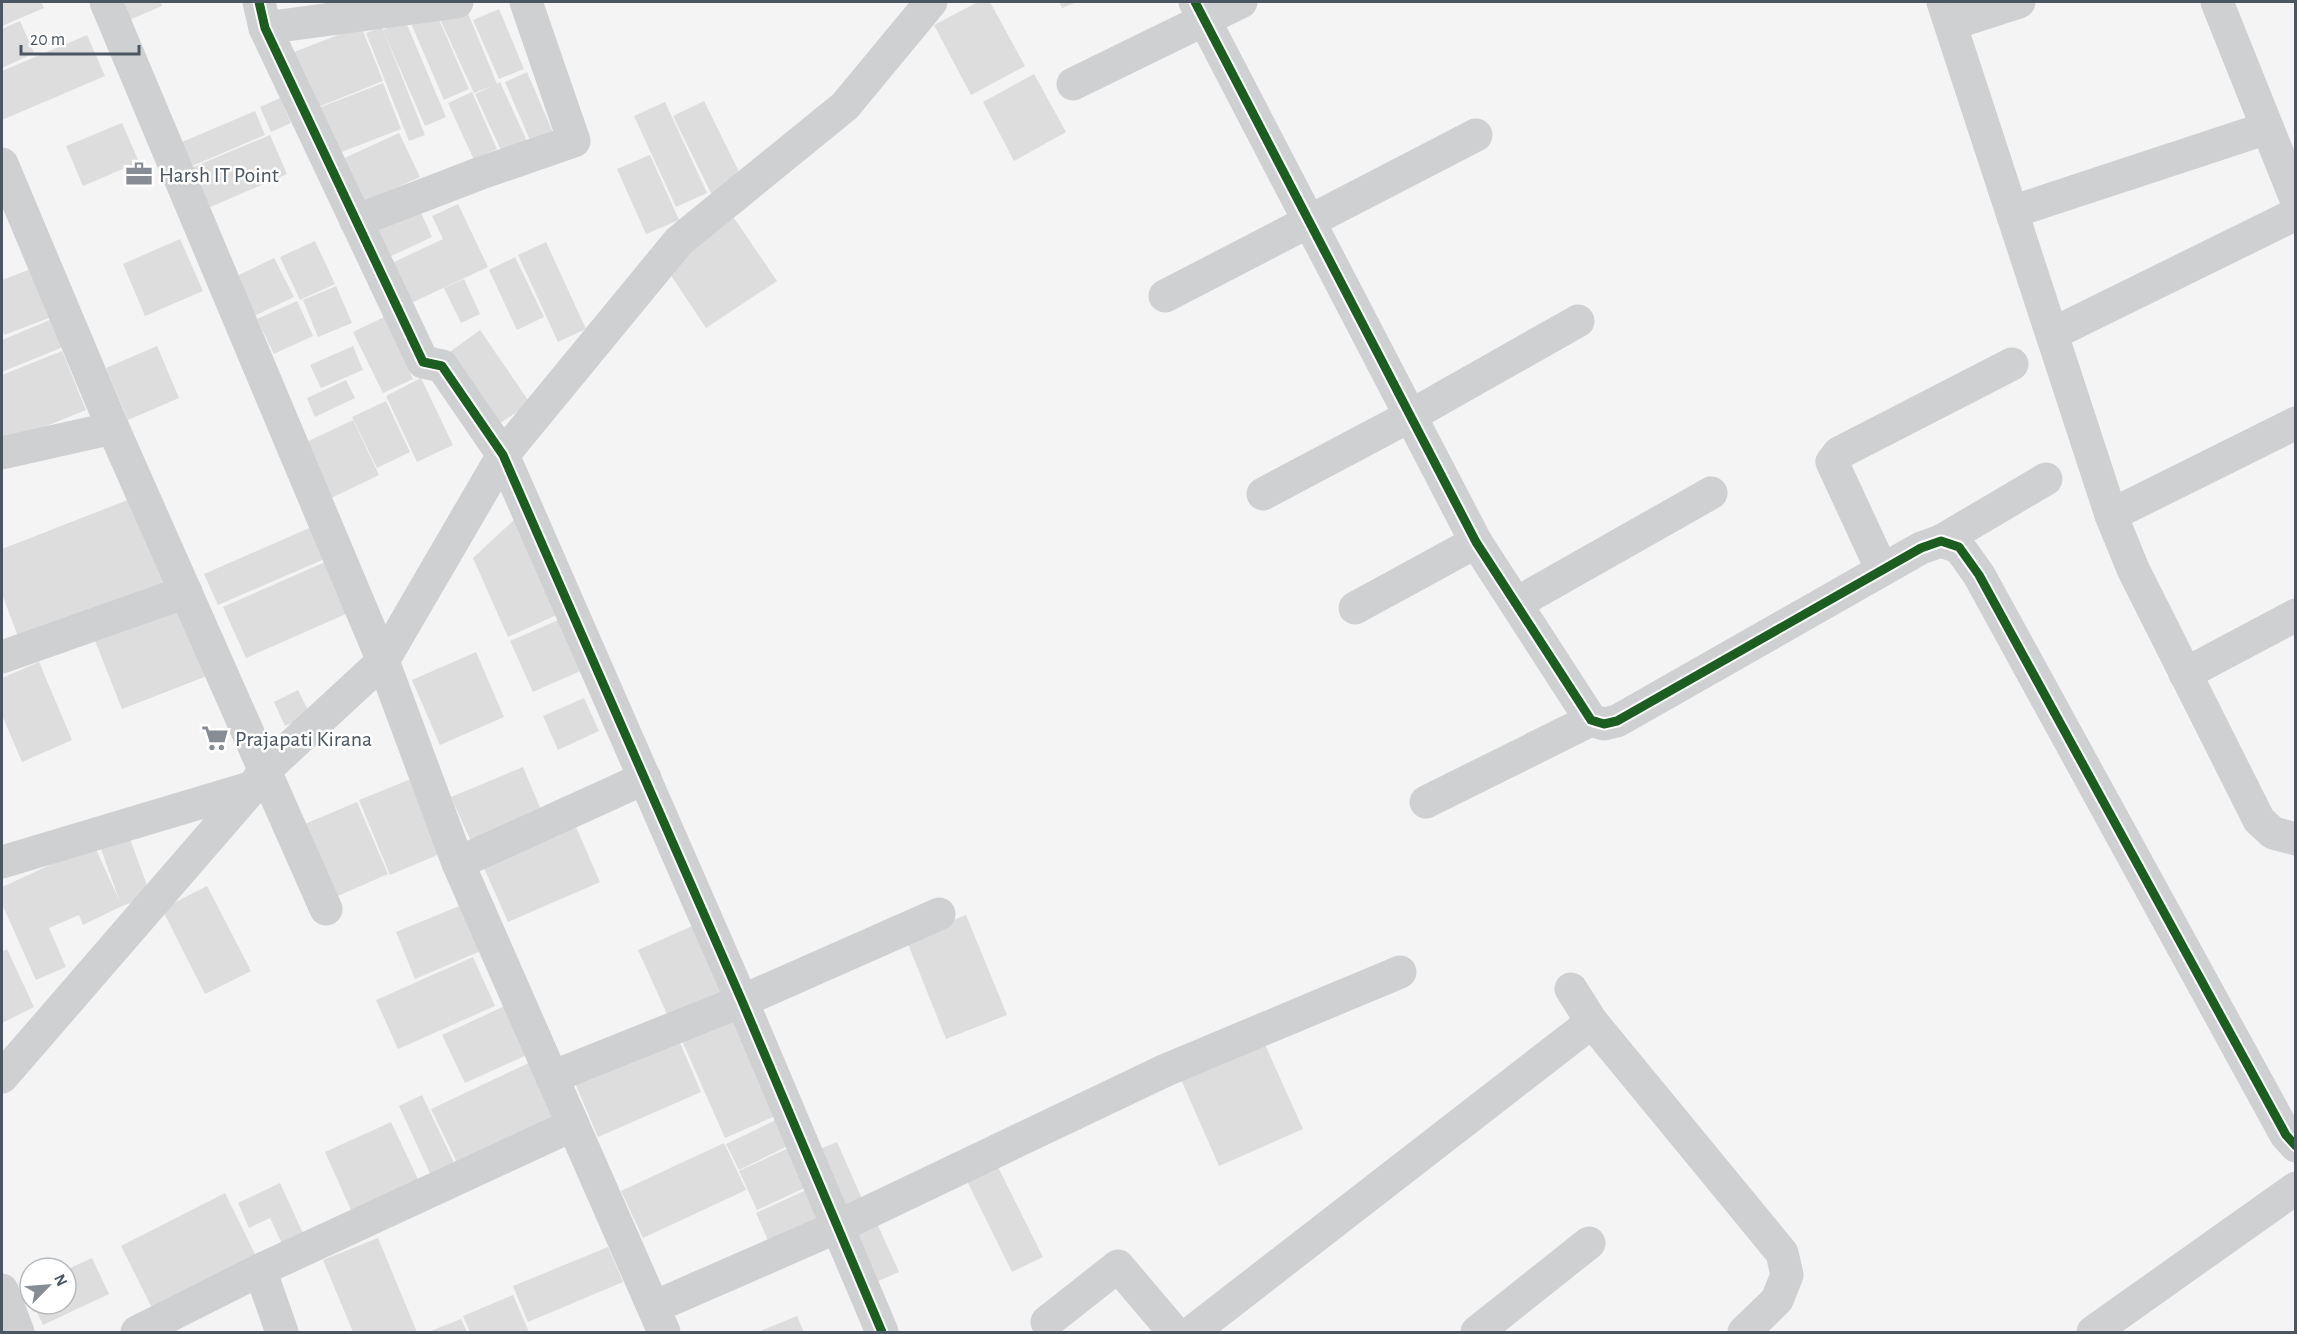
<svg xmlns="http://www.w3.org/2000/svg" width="2297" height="1334" viewBox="0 0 2297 1334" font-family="'Alegreya Sans',sans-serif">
<rect width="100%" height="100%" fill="#f4f4f4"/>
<g fill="#ddddde">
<path d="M2,2H41L44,8L2,26Z"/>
<path d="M112,2H161L162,6L122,23Z"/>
<path d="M978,2H990L1025,66L971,95L934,25Z"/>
<path d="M1059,2H1077L1062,8Z"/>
<path d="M465,6L497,84L500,82L530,148L505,159L475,94L492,86L474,93L439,17Z"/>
<path d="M499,9L524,69L499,79L473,20Z"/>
<path d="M435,10L469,89L444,100L410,21Z"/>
<path d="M405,20L446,117L425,126L383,30Z"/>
<path d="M20,21L34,53L2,68V29Z"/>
<path d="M361,26L383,81L306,112L284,56Z"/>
<path d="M382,27L425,135L409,141L366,33Z"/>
<path d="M87,35L105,76L2,120V71Z"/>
<path d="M527,72L554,135L532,145L505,82Z"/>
<path d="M1034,74L1066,132L1014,161L983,102Z"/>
<path d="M383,83L401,129L326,158L308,112Z"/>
<path d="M472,92L497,149L474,160L448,103Z"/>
<path d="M280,98L291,123L271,132L260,107Z"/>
<path d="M704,101L743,180L712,195L673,116Z"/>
<path d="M665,102L707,193L676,207L634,116Z"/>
<path d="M255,111L265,135L185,169L175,145Z"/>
<path d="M122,123L139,162L83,186L66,146Z"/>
<path d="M399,133L420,177L358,205L338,161Z"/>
<path d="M270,135L287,174L208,208L191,168Z"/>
<path d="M650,155L679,220L646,234L617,169Z"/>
<path d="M415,199L432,237L387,258L370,220Z"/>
<path d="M458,204L488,267L409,304L390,264L443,239L432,216Z"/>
<path d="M734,218L777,281L706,328L664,265Z"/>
<path d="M180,239L203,291L145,316L123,264Z"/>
<path d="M315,241L335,284L300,300L280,257Z"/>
<path d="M546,242L586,329L558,342L518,255Z"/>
<path d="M515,257L544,317L517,330L489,270Z"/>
<path d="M274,258L294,297L250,318L231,279Z"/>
<path d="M31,269L49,318L4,335L2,327V280Z"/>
<path d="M464,279L480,314L461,323L444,288Z"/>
<path d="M336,286L352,323L318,337L303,300Z"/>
<path d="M297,301L313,336L274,354L257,319Z"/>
<path d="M384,317L413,379L383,393L353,332Z"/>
<path d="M52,319L63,347L2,372V340Z"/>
<path d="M480,330L530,403L496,426L447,354Z"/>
<path d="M157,346L179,398L128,420L106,368Z"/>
<path d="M353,346L363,370L321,388L310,365Z"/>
<path d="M62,351L86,410L2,444V375Z"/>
<path d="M421,378L453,445L417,462L386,396Z"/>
<path d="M346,380L355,398L315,417L307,398Z"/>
<path d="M386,401L410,452L377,468L352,417Z"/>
<path d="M353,420L379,475L325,501L298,446Z"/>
<path d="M138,496L174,587L22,647L2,594V549Z"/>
<path d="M517,517L561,613L508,637L473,558Z"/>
<path d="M316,525L329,557L218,605L204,574Z"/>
<path d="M332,559L355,610L246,658L223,607Z"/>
<path d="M177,599L207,676L122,709L92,633Z"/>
<path d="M565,617L587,668L533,692L510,641Z"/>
<path d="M476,652L504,717L440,745L412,680Z"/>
<path d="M39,662L72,740L22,762L2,715V678Z"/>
<path d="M298,690L310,714L285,726L274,702Z"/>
<path d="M584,698L599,731L558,750L543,716Z"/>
<path d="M523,767L544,817L474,848L451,797Z"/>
<path d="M416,777L447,851L390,875L359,800Z"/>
<path d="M357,802L388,874L331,899L300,826Z"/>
<path d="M576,827L600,882L508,922L484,868Z"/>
<path d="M130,839L151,896L122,906L83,925L79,915L49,928L66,967L36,980L2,904V887L94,845L120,902L101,849Z"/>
<path d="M207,886L251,971L205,994L162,909Z"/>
<path d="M469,902L488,948L415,979L396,932Z"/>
<path d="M966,915L1007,1015L946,1039L906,939Z"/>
<path d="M704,921L738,996L672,1025L638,950Z"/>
<path d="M7,949L34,1007L2,1023V952Z"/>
<path d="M473,957L495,1006L398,1049L376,1000Z"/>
<path d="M509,1004L531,1053L465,1083L442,1035Z"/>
<path d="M736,1008L782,1113L725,1138L679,1034Z"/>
<path d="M678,1038L701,1092L598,1137L575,1083Z"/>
<path d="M1262,1038L1303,1129L1219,1166L1179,1075Z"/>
<path d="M531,1062L558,1119L458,1165L431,1109Z"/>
<path d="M422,1095L457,1169L433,1180L399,1106Z"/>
<path d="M784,1116L796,1142L739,1170L726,1144Z"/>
<path d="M391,1122L423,1190L356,1221L325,1152Z"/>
<path d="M837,1142L863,1201L835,1214L808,1154Z"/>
<path d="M724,1143L746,1190L643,1238L621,1191Z"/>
<path d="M793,1146L811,1185L757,1210L739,1171Z"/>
<path d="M996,1163L1043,1257L1012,1272L966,1179Z"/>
<path d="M280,1183L307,1242L286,1252L270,1218L249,1228L238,1203Z"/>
<path d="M815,1186L830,1217L770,1245L756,1213Z"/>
<path d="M225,1193L259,1262L155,1314L121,1246Z"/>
<path d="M874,1217L899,1272L869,1285L844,1231Z"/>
<path d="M378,1238L417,1332H353L323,1260Z"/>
<path d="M608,1247L623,1282L528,1322L513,1286Z"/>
<path d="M92,1258L109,1294L43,1325L33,1304H66V1270Z"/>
<path d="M513,1295L529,1332H470L463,1316Z"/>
<path d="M797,1316L804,1332H758Z"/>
<path d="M461,1319L467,1332H428Z"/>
</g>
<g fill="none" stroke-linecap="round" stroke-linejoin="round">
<g stroke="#ced0d2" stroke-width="33">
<path d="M106,2L383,661L458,863L664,1332"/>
<path d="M259,2L265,28L423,362L442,366L503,455L742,1001L882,1332"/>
<path d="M1195,2L1476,542L1591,720L1604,724L1617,721L1921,548L1941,541L1959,547L1979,575L2286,1135L2296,1146"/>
<path d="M1943,2L2111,515L2133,569L2259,820L2273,833L2296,839"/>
<path d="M2217,2L2296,199"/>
<path d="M1951,24L2019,2"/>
<path d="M265,28L457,2"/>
<path d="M1073,84L1241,2"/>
<path d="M2,164L113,428L326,909"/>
<path d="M2012,212L2267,128"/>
<path d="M356,221L481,173L574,141L526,2"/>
<path d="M1165,296L1476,135"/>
<path d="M2052,334L2296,214"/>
<path d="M2,453L113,428"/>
<path d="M1263,494L1410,416L1578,321"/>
<path d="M2111,515L2296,423"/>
<path d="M1941,541L2046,479"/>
<path d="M1882,570L1832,462L1839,453L2012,364"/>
<path d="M1517,603L1711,493"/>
<path d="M1355,608L1476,542"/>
<path d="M2,657L186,592"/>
<path d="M2185,674L2296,615"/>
<path d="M1426,802L1591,720"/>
<path d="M2,862L253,787"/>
<path d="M458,863L645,778"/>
<path d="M1571,989L1592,1022L1782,1253L1787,1275L1777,1300L1744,1332"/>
<path d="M2,1077L253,787L264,771L383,661L503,455L679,241L845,106L931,2"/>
<path d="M552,1077L742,1001L939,914"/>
<path d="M260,1270L282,1332"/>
<path d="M2,1290L18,1332"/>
<path d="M654,1307L837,1227L1166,1070L1400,972"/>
<path d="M1047,1322L1118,1266L1174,1332"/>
<path d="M137,1332L260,1270L573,1125"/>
<path d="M1192,1332L1592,1022"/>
<path d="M1477,1332L1589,1243"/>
<path d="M2093,1332L2296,1188"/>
</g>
<defs>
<g id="cycleway">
<path d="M259,2L265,28L423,362L442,366L503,455L742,1001L882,1332"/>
<path d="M1195,2L1476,542L1591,720L1604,724L1617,721L1921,548L1941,541L1959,547L1979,575L2286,1135L2296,1146"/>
</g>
</defs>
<use href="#cycleway" stroke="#fff" stroke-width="13"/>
<use href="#cycleway" stroke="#1b5e20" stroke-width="9"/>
</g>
<defs>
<symbol id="office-bare" viewBox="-9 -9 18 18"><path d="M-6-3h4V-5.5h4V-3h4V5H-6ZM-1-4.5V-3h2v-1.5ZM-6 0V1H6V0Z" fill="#868d94" stroke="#fff" stroke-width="2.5" paint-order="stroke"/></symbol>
<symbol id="supermarket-bare" viewBox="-9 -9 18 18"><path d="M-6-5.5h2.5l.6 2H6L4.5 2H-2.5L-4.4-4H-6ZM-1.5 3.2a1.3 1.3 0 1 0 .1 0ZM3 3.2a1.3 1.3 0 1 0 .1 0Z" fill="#868d94" stroke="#fff" stroke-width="2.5" paint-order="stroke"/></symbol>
</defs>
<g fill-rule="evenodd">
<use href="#office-bare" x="120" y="155" width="38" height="38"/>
<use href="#supermarket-bare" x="196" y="719" width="38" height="38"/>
</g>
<g text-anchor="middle" stroke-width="5" stroke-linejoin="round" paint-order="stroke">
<g font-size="22" fill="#4a5661" stroke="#fff" text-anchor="start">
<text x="159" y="182">Harsh IT Point</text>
<text x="235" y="746">Prajapati Kirana</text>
</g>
</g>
<rect width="2297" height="1334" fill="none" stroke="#4a5661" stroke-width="6"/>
<g transform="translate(48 1286) rotate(65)"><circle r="28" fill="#ffffff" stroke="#b7bbc0" stroke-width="1.5"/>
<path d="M0-4.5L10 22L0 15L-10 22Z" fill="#868d94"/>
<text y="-9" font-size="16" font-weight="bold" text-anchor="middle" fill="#4a5661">N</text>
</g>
<path d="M21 45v9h118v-9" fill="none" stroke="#4a5661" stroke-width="3"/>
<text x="30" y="45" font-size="18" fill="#4a5661" stroke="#ffffff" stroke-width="4.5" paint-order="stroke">20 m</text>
</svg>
